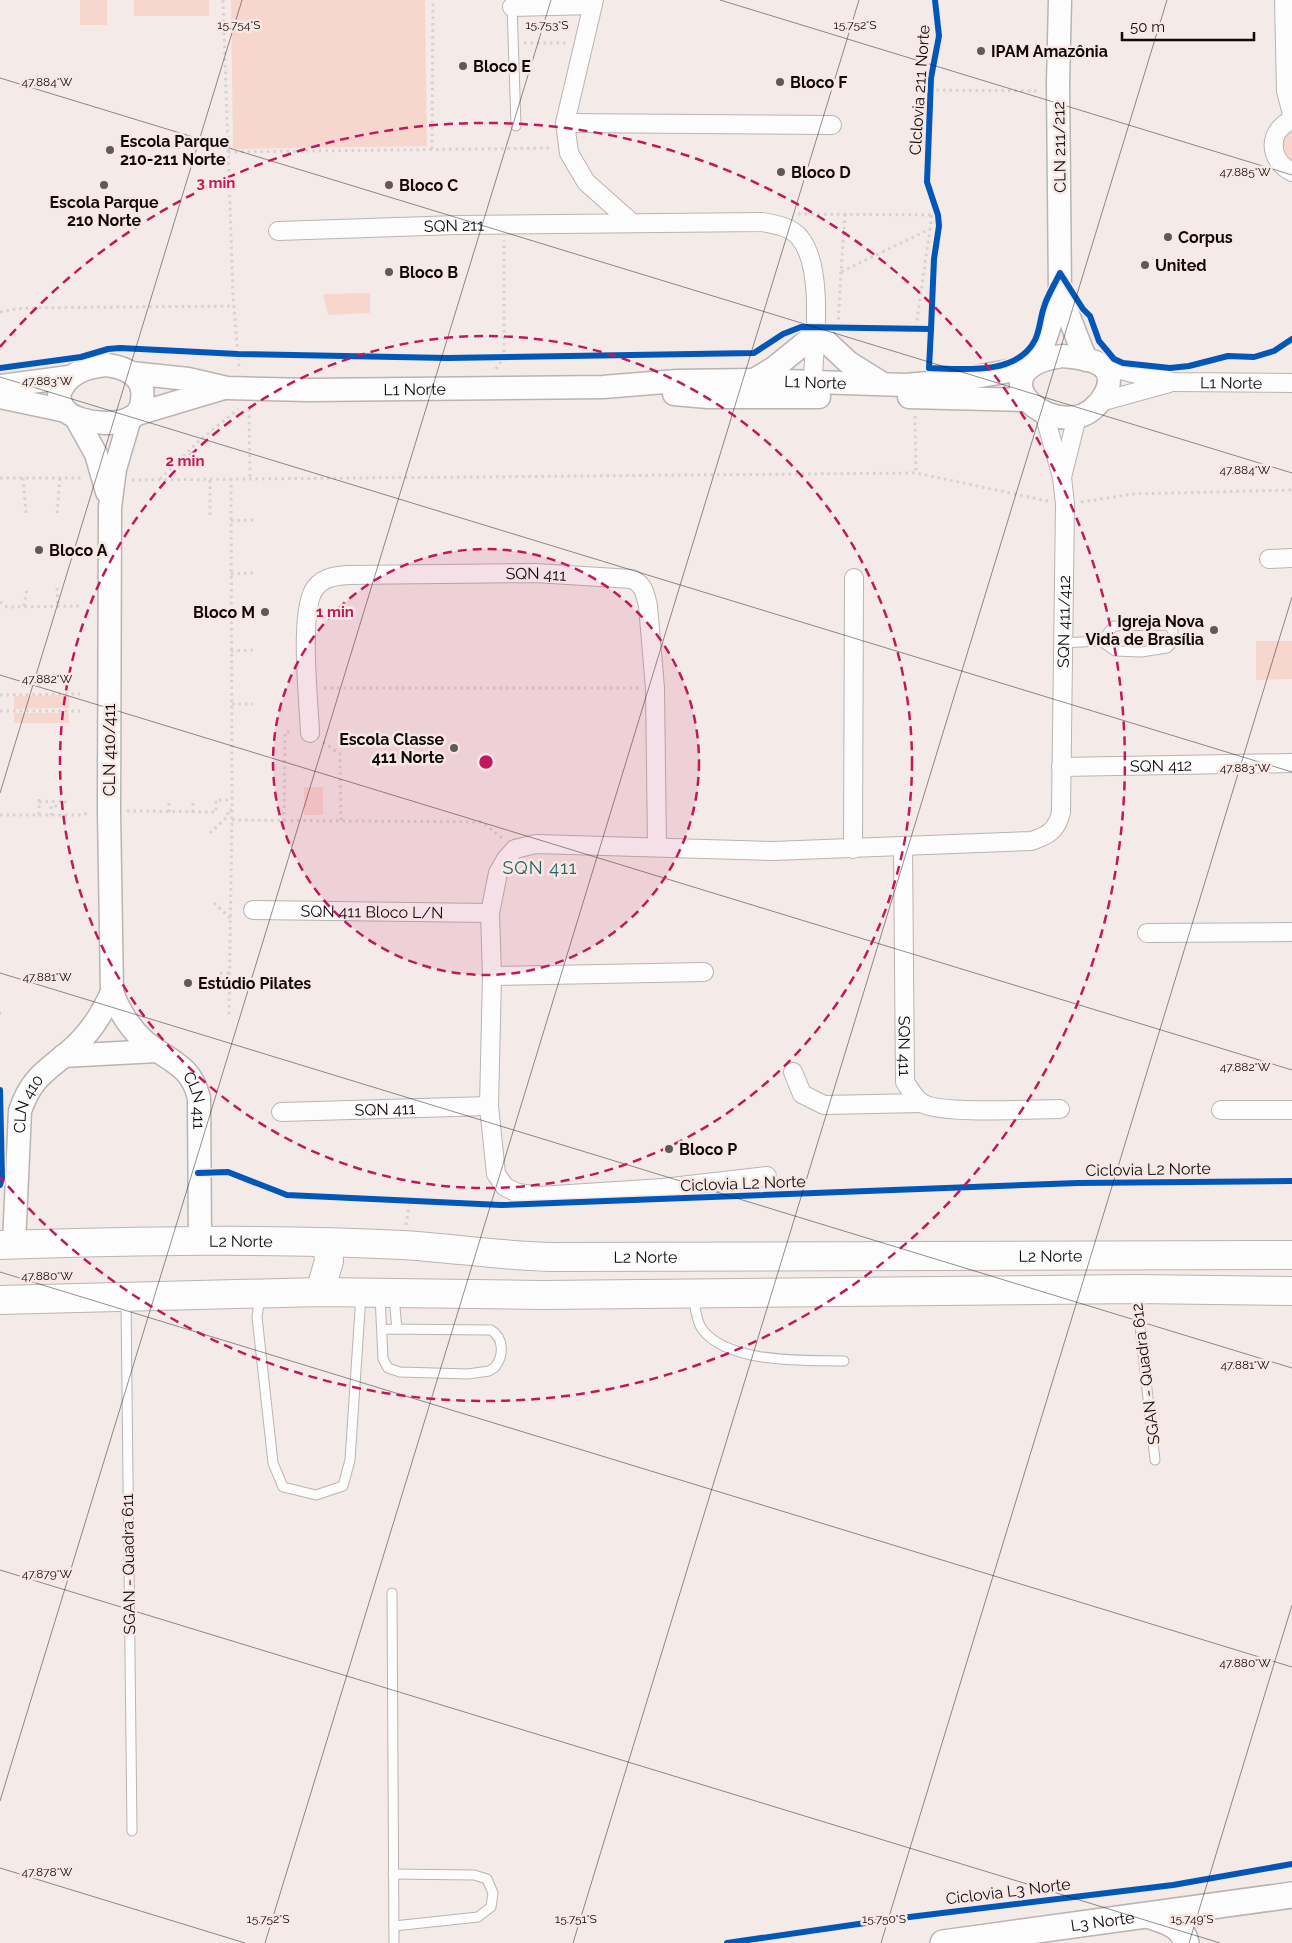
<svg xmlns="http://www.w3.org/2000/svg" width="1292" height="1943" viewBox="0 0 1292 1943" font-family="Raleway,sans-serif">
<rect width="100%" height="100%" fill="#f4ebe8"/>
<g fill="#f7d6ce">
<rect x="80" y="0" width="27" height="25"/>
<rect x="134" y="0" width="75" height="16"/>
<path d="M231,0H425L427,146L233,149Z"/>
<path d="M1292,130V165L1286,161L1281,143L1288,132Z"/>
<path d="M370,293V313L328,315L323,294Z"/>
<path d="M1256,641H1292V679L1256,680Z"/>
<path d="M69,695V708L14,709V696Z"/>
<rect x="14" y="713" width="55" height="10"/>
<rect x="304" y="787" width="19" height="28"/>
</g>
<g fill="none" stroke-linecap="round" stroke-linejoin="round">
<defs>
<g id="service">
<path d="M512,5L516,126"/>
<path d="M1062,643L1101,641L1115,651L1141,652L1167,648L1172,643L1173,631L1168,625L1114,626L1101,641"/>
<path d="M1136,1292L1155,1460"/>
<path d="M693,1295C695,1305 696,1321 702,1329C728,1364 804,1360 844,1361"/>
<path d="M260,1296L257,1317L273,1463L283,1487L316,1495L343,1486L350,1460L361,1295"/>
<path d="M380,1296L383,1359L388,1368L400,1372L468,1374L489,1371L495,1367C504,1356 504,1338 491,1330L382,1329"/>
<path d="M394,1297L397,1329"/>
<path d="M126,1301L132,1831"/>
<path d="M392,1593L394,1943"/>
<path d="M393,1874L474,1875L487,1879L493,1893L491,1907L478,1917L394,1926"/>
</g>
<g id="minor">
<path d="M594,0L565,123L569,153L586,182L631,222"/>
<path d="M1284,0L1286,91L1292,114"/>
<path d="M512,7L592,5"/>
<path d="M1292,120C1267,131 1268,160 1292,172"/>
<path d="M565,123L832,125"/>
<path id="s1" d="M278,231L457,225L762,222C774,224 792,227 800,238C826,270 813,355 812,394"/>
<path id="s2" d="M1102,366L1172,382L1292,383"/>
<path d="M1100,402L1169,383"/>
<path d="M1062,477L1077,417"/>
<path d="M1269,559L1292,558"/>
<path id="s3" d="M310,733C309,703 298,607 316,587C324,577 336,576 348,575L535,573L632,579C644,585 645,593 648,606L655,688L657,847"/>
<path id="s4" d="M1061,767L1292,763"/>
<path id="s5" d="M903,846L905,1082C910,1089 914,1098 922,1103C940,1115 1033,1109 1060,1109"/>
<path d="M853,849L854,578"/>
<path id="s6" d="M253,910L490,913"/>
<path d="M1147,933L1292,932"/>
<path d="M492,976L704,972"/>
<path d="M793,1072L802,1094L824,1105L922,1103"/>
<path d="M1221,1110H1292"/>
<path id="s7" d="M281,1112L489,1106"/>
<path id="s8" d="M767,1176L663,1188L539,1196L518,1193L505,1187L496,1174L489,1106L492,976L490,913L498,873L506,859L515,849L536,844L773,851L1031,841C1047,836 1057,831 1061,812L1065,504L1062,477L1043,410"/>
</g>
<g id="tertiary">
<path d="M1060,294L1086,360"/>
<path d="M1062,356C1074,357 1092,358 1102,366C1121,381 1097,412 1080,416C1034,428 983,368 1062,356Z"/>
<path d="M1038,361L1060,294L1058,83L1060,0"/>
<path d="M106,365C126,367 146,377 142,400C142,405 140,410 136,414C123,428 81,424 67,412C62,408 60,401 59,395C66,374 85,367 106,365Z"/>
<path id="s9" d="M131,373L188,379L227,388L309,390L603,387L677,381L754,380L905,385L952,381L1027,368"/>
<path d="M754,380L774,368L817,333L848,362L880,382"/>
<path d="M0,386L69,377"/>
<path d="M674,394L708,397H819"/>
<path d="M0,397L66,411"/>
<path d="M909,397L1027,400"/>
<path d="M137,414L224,388"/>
<path d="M76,418L96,454L107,492"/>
<path id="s10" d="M130,418L115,469L110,507L109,811L112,992C119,1011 129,1027 144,1041C168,1061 191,1064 199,1098L200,1242"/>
<path d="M63,1056L157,1051"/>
<path id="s11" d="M14,1244L20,1111C34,1069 56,1068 83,1038C96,1024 104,1010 112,992"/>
</g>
<g id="secondary">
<path d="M1150,1916C1165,1921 1183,1925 1186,1943"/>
<path id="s12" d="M943,1943L1292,1895"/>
</g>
<g id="primary">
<path id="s13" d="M0,1245C133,1241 268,1238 402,1245C452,1248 502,1256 553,1257L1292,1255"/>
<path d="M320,1292L329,1261L327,1243"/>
<path d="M0,1300L320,1292L543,1295L1135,1289L1292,1291"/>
</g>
</defs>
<use href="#service" stroke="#bab3b2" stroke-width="11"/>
<use href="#minor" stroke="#bab3b2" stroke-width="20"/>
<use href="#tertiary" stroke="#bab3b2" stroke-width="25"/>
<use href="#secondary" stroke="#bab3b2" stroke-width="28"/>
<use href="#primary" stroke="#bab3b2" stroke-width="30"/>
<g stroke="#d5d2d2" stroke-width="3" stroke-dasharray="2.5 4" stroke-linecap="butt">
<path d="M223,0L233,295L239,369"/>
<path d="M524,43H568"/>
<path d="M930,90L1040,91"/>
<path d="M432,149L433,0"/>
<path d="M228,152L551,148"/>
<path d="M798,214L938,215"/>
<path d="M845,214L841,272L930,229"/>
<path d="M0,312L23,308L234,306"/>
<path d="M838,326L841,272"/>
<path d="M916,327L932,215"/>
<path d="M496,369L504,357V240"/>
<path d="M249,409L250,478"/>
<path d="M915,416L916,473"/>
<path d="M0,478H83"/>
<path d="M23,478L26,513"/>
<path d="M160,479L199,441L238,409"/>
<path d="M132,480L916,473L1048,501"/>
<path d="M1081,502L1133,494L1292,490"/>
<path d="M57,513L60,478"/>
<path d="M210,515V478"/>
<path d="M231,521L253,520"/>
<path d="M231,574L253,573"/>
<path d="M57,588L58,606"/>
<path d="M0,602L7,607L79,606"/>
<path d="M24,606L27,588"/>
<path d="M231,651L254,650"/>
<path d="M324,688H640"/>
<path d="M0,695L80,694"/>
<path d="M232,704H253"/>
<path d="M0,711H80"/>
<path d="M323,742L340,754L341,821"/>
<path d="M39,799V815"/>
<path d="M39,802L65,801V806H51V815"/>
<path d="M127,811L216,812V800H232"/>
<path d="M169,812V799"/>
<path d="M193,812V799"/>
<path d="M0,815H79L89,813"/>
<path d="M232,820L482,822L503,839"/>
<path d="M284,821L285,732H292"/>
<path d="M210,833L228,816V810H232"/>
<path d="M214,903L230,918"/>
<path d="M220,973H230"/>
<path d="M0,1013H1"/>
<path d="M229,1014L232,810L231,478"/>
<path d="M406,1225L410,1201"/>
</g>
<use href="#service" stroke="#fdfcfc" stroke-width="9"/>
<use href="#minor" stroke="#fdfcfc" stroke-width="18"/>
<use href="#tertiary" stroke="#fdfcfc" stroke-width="22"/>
<use href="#secondary" stroke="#fdfcfc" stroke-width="25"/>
<use href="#primary" stroke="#fdfcfc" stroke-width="28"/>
<defs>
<g id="cycleway">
<path d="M931,329L934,259L939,226L938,215L927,182L931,78L939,36L935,0"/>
<path d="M0,368L81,357L108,349L120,348L238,354L447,358L754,353L783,334L801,327L931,329L929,368C962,369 1017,376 1035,340C1040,330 1040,318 1044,307C1047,296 1055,284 1060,273L1083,309L1090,316L1099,341L1114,359L1123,363L1170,368L1189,366L1228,356L1254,357L1274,351L1292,339"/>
<path d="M0,1090L2,1178L0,1185"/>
<path d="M198,1173L228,1172L287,1195L501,1205L1078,1183L1292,1181"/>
<path d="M727,1943L893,1919L1173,1885L1292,1864"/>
</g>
</defs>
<use href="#cycleway" stroke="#f8e8e4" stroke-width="9"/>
<use href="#cycleway" stroke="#0057b8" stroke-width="6"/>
</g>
<path fill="none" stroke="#100b0a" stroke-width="1" stroke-opacity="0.45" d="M720,0L1292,175M0,78L1292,473M0,377L1292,772M0,675L1292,1070M0,793L242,0M0,973L1292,1368M0,1272L1292,1667M0,1570L1220,1943M0,1801L551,0M0,1868L245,1943M265,1943L859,0M573,1943L1167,0M881,1943L1292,597M1189,1943L1292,1605"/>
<circle cx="486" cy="762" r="213" fill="#c2185b" fill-opacity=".12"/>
<g fill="none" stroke="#c2185b" stroke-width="2.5" stroke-dasharray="9 6">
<circle cx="486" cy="762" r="213"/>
<circle cx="486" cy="762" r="426"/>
<path d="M0 347A639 639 0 1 1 0 1177"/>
</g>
<g fill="#605958" stroke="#f8e8e4" stroke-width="2">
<circle cx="981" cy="51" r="5"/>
<circle cx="463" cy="66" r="5"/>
<circle cx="780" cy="82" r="5"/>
<circle cx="110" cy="150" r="5"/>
<circle cx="781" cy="172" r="5"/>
<circle cx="104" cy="185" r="5"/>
<circle cx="389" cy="185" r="5"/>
<circle cx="1168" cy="237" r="5"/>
<circle cx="1145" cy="265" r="5"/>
<circle cx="389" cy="272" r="5"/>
<circle cx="39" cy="550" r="5"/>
<circle cx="265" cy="612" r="5"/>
<circle cx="1214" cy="630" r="5"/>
<circle cx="454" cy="748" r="5"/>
<circle cx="188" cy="983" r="5"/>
<circle cx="669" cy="1149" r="5"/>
</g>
<g text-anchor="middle" stroke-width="5" stroke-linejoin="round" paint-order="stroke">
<g font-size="16" font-weight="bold" fill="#100b0a" stroke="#f8e8e4" text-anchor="start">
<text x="991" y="57">IPAM Amazônia</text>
<text x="473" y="72">Bloco E</text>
<text x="790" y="88">Bloco F</text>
<text x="120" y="147">Escola Parque<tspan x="120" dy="18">210-211 Norte</tspan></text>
<text x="791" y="178">Bloco D</text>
<text x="399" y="191">Bloco C</text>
<text x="104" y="208" text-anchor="middle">Escola Parque<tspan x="104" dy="18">210 Norte</tspan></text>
<text x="1178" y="243">Corpus</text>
<text x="1155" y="271">United</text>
<text x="399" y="278">Bloco B</text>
<text x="49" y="556">Bloco A</text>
<text x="255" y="618" text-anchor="end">Bloco M</text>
<text x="1204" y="627" text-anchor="end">Igreja Nova<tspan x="1204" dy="18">Vida de Brasília</tspan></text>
<text x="444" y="745" text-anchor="end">Escola Classe<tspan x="444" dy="18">411 Norte</tspan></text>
<text x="198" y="989">Estúdio Pilates</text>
<text x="679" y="1155">Bloco P</text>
</g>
<g font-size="16" fill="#100b0a" stroke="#f8e8e4">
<text transform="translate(919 90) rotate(-86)" y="6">Clclovia 211 Norte</text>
<text transform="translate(1059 147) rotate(-91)" y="6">CLN 211/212</text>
<text dy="6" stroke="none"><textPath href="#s1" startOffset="176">SQN 211</textPath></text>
<text dy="6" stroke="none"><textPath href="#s9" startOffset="686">L1 Norte</textPath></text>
<text dy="6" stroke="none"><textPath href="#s2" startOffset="131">L1 Norte</textPath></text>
<text dy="6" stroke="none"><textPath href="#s9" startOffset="285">L1 Norte</textPath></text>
<text dy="6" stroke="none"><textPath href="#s3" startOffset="371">SQN 411</textPath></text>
<text dy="6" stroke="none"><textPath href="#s8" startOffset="1364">SQN 411/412</textPath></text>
<text transform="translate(109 750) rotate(-90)" y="6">CLN 410/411</text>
<text dy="6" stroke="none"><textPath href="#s4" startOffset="100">SQN 412</textPath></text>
<text dy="6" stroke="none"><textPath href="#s6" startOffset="119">SQN 411 Bloco L/N</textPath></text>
<text dy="6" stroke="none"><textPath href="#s5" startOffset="200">SQN 411</textPath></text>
<text dy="6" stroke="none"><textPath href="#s10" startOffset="719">CLN 411</textPath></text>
<text dy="6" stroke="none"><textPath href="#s11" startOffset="142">CLN 410</textPath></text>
<text dy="6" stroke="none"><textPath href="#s7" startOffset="104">SQN 411</textPath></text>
<text transform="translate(1148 1169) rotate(-1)" y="6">Ciclovia L2 Norte</text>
<text transform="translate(743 1183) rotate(-2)" y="6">Ciclovia L2 Norte</text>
<text dy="6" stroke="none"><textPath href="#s13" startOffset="241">L2 Norte</textPath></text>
<text dy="6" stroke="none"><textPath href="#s13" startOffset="646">L2 Norte</textPath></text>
<text dy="6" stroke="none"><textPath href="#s13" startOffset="1051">L2 Norte</textPath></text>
<text transform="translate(1145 1374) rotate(-97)" y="6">SGAN - Quadra 612</text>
<text transform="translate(128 1564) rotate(-91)" y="6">SGAN - Quadra 611</text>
<text transform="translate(1008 1891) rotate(-7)" y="6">Ciclovia L3 Norte</text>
<text dy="6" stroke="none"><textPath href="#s12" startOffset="161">L3 Norte</textPath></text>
</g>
<g font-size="18" letter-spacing="1" fill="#265f67" stroke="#f8e8e4">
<text x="540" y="874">SQN 411</text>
</g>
</g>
<g font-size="12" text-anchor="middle" fill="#100b0a" stroke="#f8e8e4" stroke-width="5" stroke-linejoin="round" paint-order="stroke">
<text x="239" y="29">15.754°S</text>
<text x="547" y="29">15.753°S</text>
<text x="855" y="29">15.752°S</text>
<text x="47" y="86">47.884°W</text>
<text x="1245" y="176">47.885°W</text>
<text x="47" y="385">47.883°W</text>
<text x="1245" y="474">47.884°W</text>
<text x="47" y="683">47.882°W</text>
<text x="1245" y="772">47.883°W</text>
<text x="47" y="981">47.881°W</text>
<text x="1245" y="1071">47.882°W</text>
<text x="47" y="1280">47.880°W</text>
<text x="1245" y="1369">47.881°W</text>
<text x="47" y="1578">47.879°W</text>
<text x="1245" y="1667">47.880°W</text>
<text x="47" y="1876">47.878°W</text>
<text x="268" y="1923">15.752°S</text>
<text x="576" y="1923">15.751°S</text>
<text x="884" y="1923">15.750°S</text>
<text x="1192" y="1923">15.749°S</text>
</g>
<circle cx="486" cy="762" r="8" fill="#c2185b" stroke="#f8e8e4" stroke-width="2.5"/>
<g font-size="15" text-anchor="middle" font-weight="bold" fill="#c2185b" stroke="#f8e8e4" stroke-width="5" stroke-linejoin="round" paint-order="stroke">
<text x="216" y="188">3 min</text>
<text x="185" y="466">2 min</text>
<text x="335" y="617">1 min</text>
</g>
<path d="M1122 32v8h132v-8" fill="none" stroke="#100b0a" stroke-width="2.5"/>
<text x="1130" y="32" font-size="15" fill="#100b0a" stroke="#f8e8e4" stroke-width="4" paint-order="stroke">50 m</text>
</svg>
